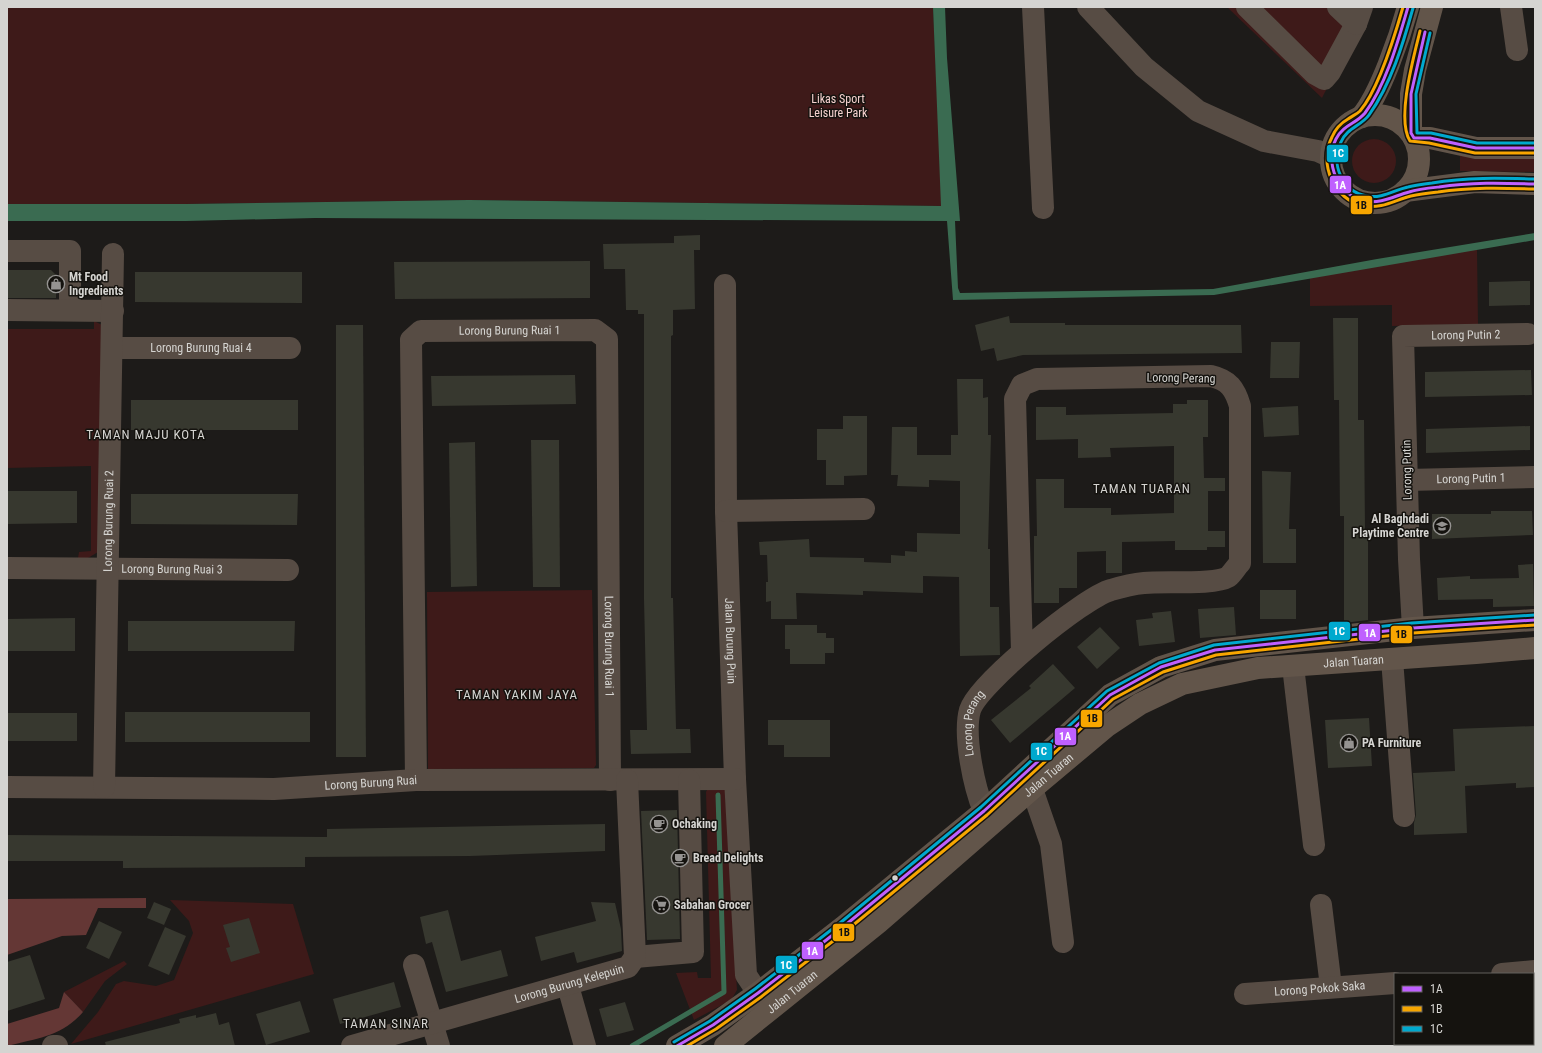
<svg xmlns="http://www.w3.org/2000/svg" width="1542" height="1053" viewBox="0 0 1542 1053" font-family="'Roboto Condensed',sans-serif">
<rect width="100%" height="100%" fill="#1d1b19"/>
<g fill="#3e1a19">
<path d="M7,7H933L942,206L469,200L186,204H7Z"/>
<path d="M1227,7H1368L1322,98Z"/>
<circle cx="1374" cy="161" r="22"/>
<path d="M1460,154L1535,158V172L1460,171Z"/>
<path d="M1477,249L1478,324L1392,326V305L1310,306V278Z"/>
<path d="M94,321L102,325L98,552L88,558H78L79,552L91,551V466L7,468V329H94Z"/>
<path d="M592,590L596,765L594,768L428,769L427,592Z"/>
<path d="M725,789L737,990L731,1000L694,1020L676,973L697,972L698,978H711L706,792L707,790Z"/>
<path d="M170,900L293,904L314,974L71,1044L98,1012L116,984L124,981L156,986L174,980L193,933L189,921Z"/>
<path d="M124,961L127,964L105,981L83,1012L64,992Z"/>
</g>
<g fill="#643735">
<path d="M146,898V908H98L86,935L62,936L7,955V899Z"/>
<path d="M64,992L83,1012C61,1037 38,1038 7,1046V1024L59,1008Z"/>
</g>
<path fill="#3a6b51" d="M933,7H945L947,58L960,221H955L958,288L960,293L1213,289L1377,259L1535,233V240L1214,295L953,300L947,221L315,218L186,221H7V204H186L469,200L941,206Z"/>
<g fill="none" stroke-linecap="round" stroke-linejoin="round">
<path stroke="#3a6b51" stroke-width="5" d="M632,1046L724,992L718,795"/>
</g>
<g fill="#37382f">
<path d="M700,235V250H694L695,309L673,310V335L671,336V598H673L676,729H690L691,753L631,754L630,730H647L644,599V314H638V310H626L625,269H604L603,244L674,243V236Z"/>
<path d="M590,261V298L395,299L394,262Z"/>
<path d="M7,270H51L56,275V298H7Z"/>
<path d="M135,272H302V303L135,302Z"/>
<path d="M1522,281H1530V305L1489,306V282Z"/>
<path d="M1009,316L1010,323H1065V325H1241L1242,353L1023,355L997,361L994,348L981,351L975,325Z"/>
<path d="M1333,318H1358V420H1364L1365,530H1368V620L1344,623V516H1340L1339,400H1334Z"/>
<path d="M336,325H363L366,757H336Z"/>
<path d="M1271,342H1300L1299,378H1270Z"/>
<path d="M1531,370L1532,395L1425,397V372Z"/>
<path d="M575,375L576,404L432,406L431,376Z"/>
<path d="M957,379H983V398L988,397V435H991L988,549H990V607H999L1000,655L960,656L959,577L923,576V593L863,591V595L796,593L797,619H771V601L766,602V582H768L767,555H760L759,542L809,539L810,557L864,558V562L891,563V555L905,556V551L917,552V533L960,534V481L929,480V487L897,486L898,475H891L892,427H917V455H951V435H958Z"/>
<rect x="131" y="400" width="167" height="30"/>
<path d="M1187,400H1208V437H1203L1204,478H1225V491H1208V531H1225V547H1207V550H1175V541L1122,542V573H1106V551L1077,552V588H1059V603H1034V536H1037L1036,479H1064V508H1111V515L1174,513V446L1110,448L1111,457L1078,458V439L1036,440V407H1066V415L1173,413V404H1187Z"/>
<path d="M1298,406L1299,435L1264,437L1262,408Z"/>
<path d="M843,416H867V475L844,476V485H826V460H817V429H843Z"/>
<path d="M1530,426V450L1426,453V429Z"/>
<path d="M531,440H559L560,587H533Z"/>
<path d="M475,442L477,586L451,587L449,443Z"/>
<path d="M1262,471L1291,472L1289,529H1296V563H1263Z"/>
<path d="M7,491H77V523L7,524Z"/>
<path d="M131,494H298L297,525L131,524Z"/>
<path d="M1491,511H1532L1533,535L1432,539V514H1491Z"/>
<path d="M1533,564L1534,606L1493,607V599L1438,600L1437,578L1470,576V579L1519,578L1518,565Z"/>
<rect x="1260" y="590" width="36" height="29"/>
<path d="M1234,607L1236,635L1200,638L1198,609Z"/>
<path d="M1171,611L1175,642L1139,646L1136,620L1153,618L1152,613Z"/>
<path d="M75,618V651H7V619Z"/>
<path d="M128,621H295L294,651H128Z"/>
<path d="M785,625H817V633H826V638H834V653H825V664H790V649H785Z"/>
<path d="M1100,627L1120,648L1097,669L1077,647Z"/>
<path d="M1053,664L1075,688L1010,743L991,720L1031,688L1029,686Z"/>
<rect x="125" y="712" width="185" height="30"/>
<rect x="7" y="713" width="70" height="28"/>
<path d="M1369,718L1372,766L1328,768L1325,720Z"/>
<path d="M768,720H830V757H784V745H768Z"/>
<path d="M1535,726V787L1516,788V783L1465,786L1467,833L1414,835V823L1416,815L1413,773L1455,771L1453,729Z"/>
<path d="M677,810L680,939L647,940L641,811Z"/>
<path d="M605,824V851L470,856L305,857V867L123,868V861H7V835L327,837V829Z"/>
<path d="M154,902L171,909L164,925L147,918Z"/>
<path d="M591,902L615,903L621,929L622,951L577,963L574,952L541,961L535,937L596,921Z"/>
<path d="M448,910L461,961L501,950L508,976L446,992L432,942L426,944L420,917Z"/>
<path d="M249,918L260,953L231,962L226,948L230,947L223,925Z"/>
<path d="M99,921L122,932L109,959L86,948Z"/>
<path d="M165,927L186,936L169,975L148,966Z"/>
<path d="M30,955L45,999L7,1011V962Z"/>
<path d="M394,982L401,1007L340,1024L333,999Z"/>
<path d="M300,1001L310,1032L266,1045L256,1014Z"/>
<path d="M625,1002L634,1030L607,1037L599,1009Z"/>
<path d="M216,1013L219,1025L229,1022L235,1046H106L105,1042L180,1023L179,1019L196,1015V1018Z"/>
</g>
<g fill="none" stroke-linecap="round" stroke-linejoin="round">
<g stroke="#574c44" stroke-width="22">
<path d="M1033,7L1043,208"/>
<path d="M1088,7L1144,67L1198,111L1264,141L1318,151L1331,157"/>
<path d="M1247,7L1315,74L1324,79L1330,72L1356,24"/>
<path d="M1338,7L1356,24L1362,7"/>
<path d="M1511,7L1517,50"/>
<path d="M7,251H70V310"/>
<path id="s1" d="M725,285L726,511L735,779L746,975L758,993"/>
<path d="M7,310L113,311"/>
<path id="s2" d="M113,348H290"/>
<path id="s3" d="M1407,480L1535,477"/>
<path d="M726,511L864,509"/>
<path id="s4" d="M7,568L288,570"/>
<path id="s5" d="M1413,628L1409,559L1403,336L1528,334"/>
<path d="M1392,659L1404,816"/>
<path d="M1293,666L1314,845"/>
<path id="s6" d="M416,780L411,340L421,331L595,330L607,339L610,780"/>
<path id="s7" d="M7,787L274,789L416,780L735,779"/>
<path id="s8" d="M104,787L113,254"/>
<path d="M1032,789L1051,844L1063,942"/>
<path id="s9" d="M984,811C974,787 963,735 970,710C978,684 1084,597 1111,590C1121,587 1133,584 1144,583C1162,581 1215,585 1228,577C1232,574 1236,567 1240,563V406C1235,389 1229,380 1211,376L1037,379L1022,385L1015,399L1022,652"/>
<path d="M1321,905L1331,987"/>
<path d="M635,957L693,952L689,780"/>
<path d="M414,965L439,1046"/>
<path d="M1502,974L1535,971"/>
<path d="M568,986L585,1046"/>
<path id="s10" d="M1245,994L1395,983"/>
<path d="M53,1046H57"/>
<path id="s11" d="M352,1046L628,967L635,957L627,780"/>
</g>
<g stroke="#62554a" stroke-width="22">
<circle cx="1375" cy="159" r="44"/>
<path d="M1361,117C1380,95 1400,36 1408,7"/>
<path d="M1411,133V94L1415,70L1432,7"/>
<path d="M1414,138H1430L1476,148H1535"/>
<path d="M1405,191L1475,182L1535,184"/>
<path d="M677,1046L713,1025L758,993L843,927L984,811L1110,695L1161,667L1215,650L1413,628L1535,620"/>
<path id="s12" d="M725,1046L878,923L1032,789L1107,726L1140,704L1182,684L1258,668L1476,653L1535,648"/>
</g>
<defs>
<g id="bus-1">
<path d="M1408,7C1398,41 1386,85 1365,113C1356,124 1344,124 1336,139C1324,163 1338,196 1365,201C1381,204 1394,196 1409,192C1418,189 1429,188 1439,187C1471,182 1502,183 1535,184"/>
<path d="M1425,32L1411,94V133L1414,138H1430L1476,148H1535"/>
<path d="M677,1046L713,1025L758,993L843,927L984,811L1110,695L1161,667L1215,650L1413,628L1535,620"/>
</g>
<g id="bus-2">
<path d="M1403,7C1395,35 1379,89 1360,111C1357,114 1352,116 1348,119C1341,123 1335,130 1332,137C1318,164 1334,200 1364,206C1382,209 1395,200 1411,196C1420,194 1429,193 1438,192C1471,187 1502,188 1535,189"/>
<path d="M1420,31C1414,56 1396,119 1410,141L1429,143L1475,153H1535"/>
<path d="M687,1046L716,1029L761,997L846,931L987,815L1113,699L1163,672L1216,655L1413,633L1535,625"/>
</g>
<g id="bus-3">
<path d="M1413,8C1403,44 1391,84 1369,115C1361,126 1347,128 1341,142C1330,163 1342,192 1367,196C1382,199 1394,190 1408,187C1416,185 1424,184 1432,183C1467,177 1500,178 1535,179"/>
<path d="M1430,33L1416,94L1417,133H1431L1477,143H1535"/>
<path d="M674,1042L710,1021L755,989L840,923L981,807L1107,691L1159,663L1214,645L1412,623L1535,615"/>
</g>
</defs>
<use href="#bus-1" stroke="#15130f" stroke-width="6"/>
<use href="#bus-2" stroke="#15130f" stroke-width="6"/>
<use href="#bus-3" stroke="#15130f" stroke-width="6"/>
<use href="#bus-1" stroke="#bf60ff" stroke-width="3"/>
<use href="#bus-2" stroke="#f7a600" stroke-width="3"/>
<use href="#bus-3" stroke="#00a9ce" stroke-width="3"/>
</g>
<defs>
<symbol id="shop-ring" viewBox="-11 -11 22 22"><circle r="9.5" fill="#15130f" stroke="#959391" stroke-width="1.5"/><path d="M-5-2.5h2.3a2.7 3.5 0 0 1 5.4 0H5L5.5 6h-11ZM-1.5-2.5h3a1.5 2.3 0 0 0-3 0Z" fill="#959391"/></symbol>
<symbol id="school-ring" viewBox="-11 -11 22 22"><circle r="9.5" fill="#15130f" stroke="#959391" stroke-width="1.5"/><path d="M0-5L7-2L0 1L-7-2ZM-4 1L0 2.5L4 1V4Q0 6-4 4Z" fill="#959391"/></symbol>
<symbol id="cafe-ring" viewBox="-11 -11 22 22"><circle r="9.5" fill="#15130f" stroke="#959391" stroke-width="1.5"/><path d="M-5.5-4.5H6V0H3Q3 3.5 0 3.5H-2.5Q-5.5 3.5-5.5 0ZM3-3.2v2h1.7v-2ZM-6 4.5H4V6H-6Z" fill="#959391"/></symbol>
<symbol id="supermarket-ring" viewBox="-11 -11 22 22"><circle r="9.5" fill="#15130f" stroke="#959391" stroke-width="1.5"/><path d="M-6-5.5h2.5l.6 2H6L4.5 2H-2.5L-4.4-4H-6ZM-1.5 3.2a1.3 1.3 0 1 0 .1 0ZM3 3.2a1.3 1.3 0 1 0 .1 0Z" fill="#959391"/></symbol>
</defs>
<g fill-rule="evenodd">
<use href="#shop-ring" x="46" y="274" width="20" height="20"/>
<use href="#school-ring" x="1432" y="516" width="20" height="20"/>
<use href="#shop-ring" x="1339" y="733" width="20" height="20"/>
<use href="#cafe-ring" x="649" y="814" width="20" height="20"/>
<use href="#cafe-ring" x="670" y="848" width="20" height="20"/>
<use href="#supermarket-ring" x="651" y="895" width="20" height="20"/>
</g>
<circle fill="#d5d4d1" stroke="#15130f" stroke-width="1.5" cx="895" cy="878" r="3.5"/>
<g text-anchor="middle" stroke-width="3" stroke-linejoin="round" paint-order="stroke">
<g font-size="12" fill="#f6d2cf" stroke="#15130f">
<text x="838" y="103">Likas Sport<tspan x="838" dy="14">Leisure Park</tspan></text>
</g>
<g font-size="12" font-weight="bold" fill="#d5d4d1" stroke="#15130f" text-anchor="start">
<text x="69" y="281">Mt Food<tspan x="69" dy="14">Ingredients</tspan></text>
<text x="1429" y="523" text-anchor="end">Al Baghdadi<tspan x="1429" dy="14">Playtime Centre</tspan></text>
<text x="1362" y="747">PA Furniture</text>
<text x="672" y="828">Ochaking</text>
<text x="693" y="862">Bread Delights</text>
<text x="674" y="909">Sabahan Grocer</text>
</g>
<g font-size="12" fill="#d5d4d1" stroke="#15130f">
<text dy="4" stroke="none"><textPath href="#s6" startOffset="542">Lorong Burung Ruai 1</textPath></text>
<text dy="4" stroke="none"><textPath href="#s5" startOffset="355">Lorong Putin 2</textPath></text>
<text dy="4" stroke="none"><textPath href="#s2" startOffset="88">Lorong Burung Ruai 4</textPath></text>
<text transform="translate(1181 378) rotate(1)" y="4">Lorong Perang</text>
<text transform="translate(1407 470) rotate(-91)" y="4">Lorong Putin</text>
<text dy="4" stroke="none"><textPath href="#s3" startOffset="64">Lorong Putin 1</textPath></text>
<text dy="4" stroke="none"><textPath href="#s8" startOffset="266">Lorong Burung Ruai 2</textPath></text>
<text dy="4" stroke="none"><textPath href="#s4" startOffset="165">Lorong Burung Ruai 3</textPath></text>
<text dy="4" stroke="none"><textPath href="#s1" startOffset="356">Jalan Burung Puin</textPath></text>
<text dy="4" stroke="none"><textPath href="#s6" startOffset="950">Lorong Burung Ruai 1</textPath></text>
<text dy="4" stroke="none"><textPath href="#s12" startOffset="758">Jalan Tuaran</textPath></text>
<text dy="4" stroke="none"><textPath href="#s9" startOffset="91">Lorong Perang</textPath></text>
<text dy="4" stroke="none"><textPath href="#s12" startOffset="422">Jalan Tuaran</textPath></text>
<text dy="4" stroke="none"><textPath href="#s7" startOffset="364">Lorong Burung Ruai</textPath></text>
<text dy="4" stroke="none"><textPath href="#s11" startOffset="226">Lorong Burung Kelepuin</textPath></text>
<text dy="4" stroke="none"><textPath href="#s10" startOffset="75">Lorong Pokok Saka</textPath></text>
<text dy="4" stroke="none"><textPath href="#s12" startOffset="86">Jalan Tuaran</textPath></text>
</g>
<g font-size="13" letter-spacing="1" fill="#d5d4d1" stroke="#15130f">
<text x="146" y="439">TAMAN MAJU KOTA</text>
<text x="1142" y="493">TAMAN TUARAN</text>
<text x="517" y="699">TAMAN YAKIM JAYA</text>
<text x="386" y="1028">TAMAN SINAR</text>
</g>
</g>
<g stroke="#15130f" stroke-width="1.5">
<rect x="1326" y="144" width="23" height="19" rx="4" fill="#00a9ce"/>
<rect x="1329" y="175" width="23" height="19" rx="4" fill="#bf60ff"/>
<rect x="1350" y="195" width="23" height="20" rx="4" fill="#f7a600"/>
<rect x="1328" y="621" width="23" height="20" rx="4" fill="#00a9ce"/>
<rect x="1358" y="623" width="23" height="19" rx="4" fill="#bf60ff"/>
<rect x="1390" y="625" width="23" height="19" rx="4" fill="#f7a600"/>
<rect x="1080" y="709" width="23" height="19" rx="4" fill="#f7a600"/>
<rect x="1054" y="727" width="23" height="19" rx="4" fill="#bf60ff"/>
<rect x="1030" y="742" width="23" height="19" rx="4" fill="#00a9ce"/>
<rect x="832" y="923" width="23" height="19" rx="4" fill="#f7a600"/>
<rect x="801" y="941" width="23" height="19" rx="4" fill="#bf60ff"/>
<rect x="775" y="955" width="23" height="19" rx="4" fill="#00a9ce"/>
</g>
<g font-size="11" text-anchor="middle" font-weight="bold" fill="#fff">
<text x="1338" y="157">1C</text>
<text x="1340" y="189">1A</text>
<text x="1339" y="635">1C</text>
<text x="1370" y="637">1A</text>
<text x="1065" y="740">1A</text>
<text x="1041" y="755">1C</text>
<text x="812" y="955">1A</text>
<text x="786" y="969">1C</text>
</g>
<g font-size="11" text-anchor="middle" font-weight="bold" fill="#111">
<text x="1361" y="209">1B</text>
<text x="1401" y="638">1B</text>
<text x="1092" y="722">1B</text>
<text x="844" y="936">1B</text>
</g>
<rect width="1542" height="1053" fill="none" stroke="#d5d4d1" stroke-width="16"/>
<rect x="1394" y="973" width="140" height="72" fill="#15130f" stroke="#62605d"/>
<rect x="1402" y="986" width="20" height="6" fill="#bf60ff" stroke="#62605d"/>
<text x="1430" y="993" font-size="12" fill="#d5d4d1">1A</text>
<rect x="1402" y="1006" width="20" height="6" fill="#f7a600" stroke="#62605d"/>
<text x="1430" y="1013" font-size="12" fill="#d5d4d1">1B</text>
<rect x="1402" y="1026" width="20" height="6" fill="#00a9ce" stroke="#62605d"/>
<text x="1430" y="1033" font-size="12" fill="#d5d4d1">1C</text>
</svg>
